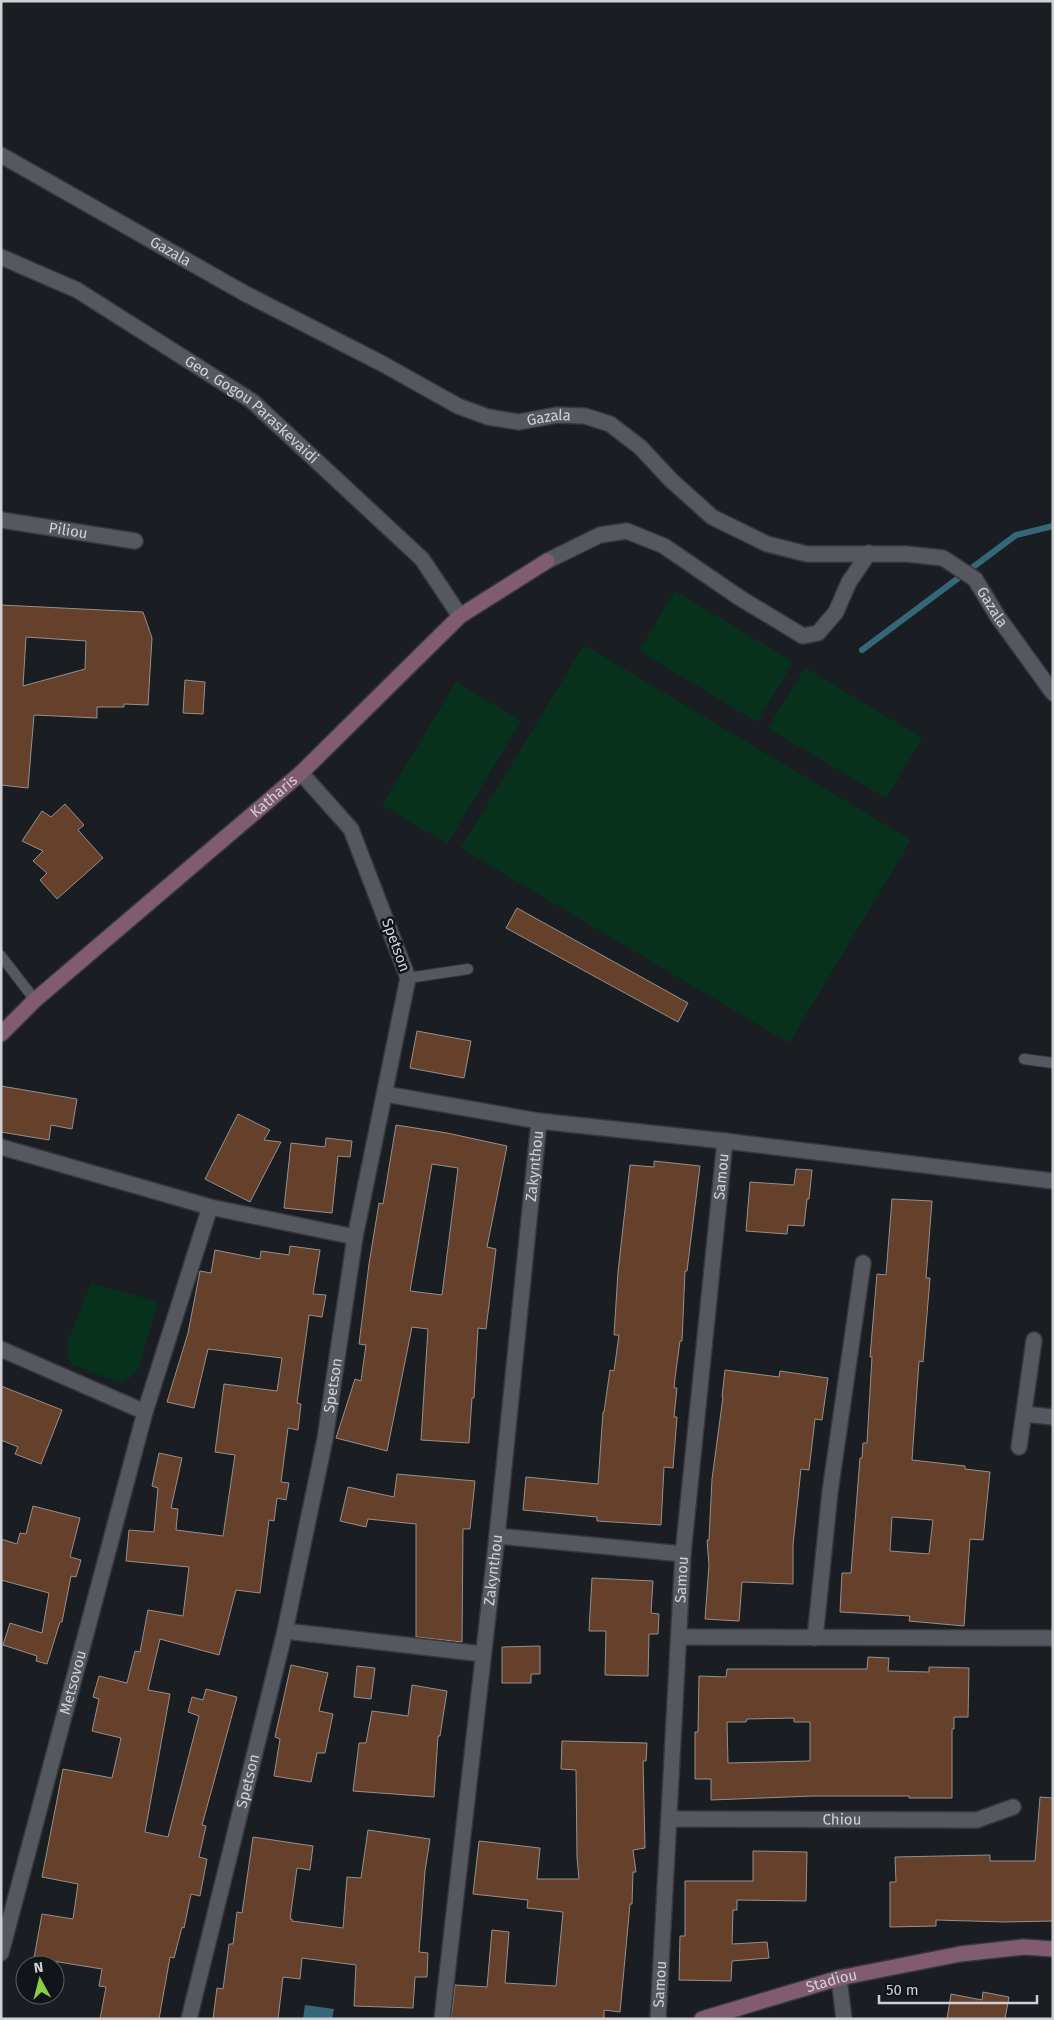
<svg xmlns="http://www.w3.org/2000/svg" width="1054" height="2020" viewBox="0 0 1054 2020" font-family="'Fira Sans',sans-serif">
<rect width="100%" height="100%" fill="#1a1e23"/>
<g fill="#08311d">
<path d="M675,591L793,662L757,722L639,651Z"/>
<path d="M584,645L911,840L789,1043L461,848Z"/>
<path d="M805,668L922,738L886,798L768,728Z"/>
<path d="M456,682L521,721L447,844L382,805Z"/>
<path d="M91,1283L158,1302L139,1368L130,1378L122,1383L72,1365L67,1352L68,1341Z"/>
</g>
<path fill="#356778" d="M305,2005L334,2009L332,2019H303Z"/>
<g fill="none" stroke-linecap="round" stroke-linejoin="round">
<path stroke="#356778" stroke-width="6" d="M862,650L1016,535L1053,526"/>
</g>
<g fill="#65402b" stroke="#978f8b" fill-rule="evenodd">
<path d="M1,605L143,612L152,638L148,705L124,704V707H97V718L34,715L28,788L1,785ZM26,637L86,641L85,669L23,686Z"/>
<path d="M185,680L205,682L203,714L183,713Z"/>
<path d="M65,804L84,825L78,830L103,858L57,899L40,880L47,873L33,861L43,851L22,841L42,811L51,817Z"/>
<path d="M517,908L688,1003L678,1022L506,928Z"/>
<path d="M417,1031L471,1041L464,1078L410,1068Z"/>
<path d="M1,1086L77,1099L72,1129L51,1125L49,1140L1,1132Z"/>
<path d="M238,1114L270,1130L264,1140L281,1142L250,1202L205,1179Z"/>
<path d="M396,1125L447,1133L507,1146L487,1247L496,1249L486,1329L478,1328L474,1398H472L469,1443L421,1440L428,1329L412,1327L387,1451L336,1438L355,1379L361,1381L366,1345L359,1344L369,1264L379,1203L383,1204ZM432,1164L458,1168L442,1295L410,1291Z"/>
<path d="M326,1138L352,1141L350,1157L338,1156L332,1213L284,1208L291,1143L325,1147Z"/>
<path d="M654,1161L700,1166L687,1271H685L682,1341H680L675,1378L674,1388H677L674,1417H677L673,1468L664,1467L661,1525L597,1521V1517L523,1510L526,1477L598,1484L603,1412H604L610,1370L614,1371L619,1335H614L618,1272L630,1165L654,1167Z"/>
<path d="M796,1169L812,1170L809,1199H807L804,1226L788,1225L787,1234L746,1231L750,1182L794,1185Z"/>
<path d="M892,1199L932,1201L926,1278H930L923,1362L919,1361L912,1460L965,1466V1469L990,1472L983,1540L970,1539L964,1626L909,1621L910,1616L840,1612L842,1573H851L860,1458H862L863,1443H867L872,1357H870L877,1274L886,1275ZM892,1517L933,1520L929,1554L890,1551Z"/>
<path d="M290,1246L320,1250L313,1294L326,1295L322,1317L309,1315L297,1403L301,1404L298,1430L288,1428L281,1482L289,1483L286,1500L277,1498L274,1521L269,1520L260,1593L236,1590L219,1655L160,1639L148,1690L170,1694L145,1832L168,1837L199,1716L188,1712L192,1697L203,1700L206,1689L237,1697L202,1825L206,1826L199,1857L207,1859L200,1896L191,1894L184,1928L182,1927L174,1958L170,1957L159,2019H100L106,1987L99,1986L102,1969L34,1958L42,1914L73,1919L78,1884L42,1877L63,1769L112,1778L121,1738L92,1731L99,1699L93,1697L99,1676L127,1683L135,1651L140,1652L148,1610L183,1616L189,1567L126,1561L129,1530L154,1532L158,1488L152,1486L159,1453L182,1458L171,1508L178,1509L176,1530L223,1536L235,1455L215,1452L224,1384L277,1391L282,1358L208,1349L194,1408L167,1402L188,1333L200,1271L211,1273L215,1250L260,1259L261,1251L289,1255Z"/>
<path d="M725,1370L779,1377L780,1371L828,1378L822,1420L815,1419L809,1470L801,1469L793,1545V1584L742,1582L739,1621L705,1619L709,1565L707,1540H709L712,1479L723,1397H722Z"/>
<path d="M1,1386L62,1410L41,1464L15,1454L18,1447L1,1440Z"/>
<path d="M397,1474L475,1481L470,1529H463L462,1642L416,1637V1524L368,1519L366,1527L340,1521L348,1487L394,1497Z"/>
<path d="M33,1506L80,1518L70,1557L81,1560L76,1577L71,1576L62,1622H60L47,1664L36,1661L37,1656L3,1645L10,1623L42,1633L49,1593L1,1580V1539L17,1544L20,1533L26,1534Z"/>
<path d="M592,1578L653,1581L651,1613L659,1614L658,1634H649L648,1676L605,1675L606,1631H589Z"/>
<path d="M540,1646V1674H531V1683H502V1647Z"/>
<path d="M868,1657L889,1658L888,1671L929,1672V1667L969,1668L968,1717H954V1729H952V1798H909V1796H813L711,1800V1779H695V1732H698L699,1676L726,1677L727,1669H867ZM794,1718V1722H810V1761L728,1763L727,1722H746L747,1719Z"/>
<path d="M291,1665L328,1673L319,1711L333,1714L325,1753H317L311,1782L274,1776L280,1739L275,1737Z"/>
<path d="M357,1666L375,1668L371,1699L354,1697Z"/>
<path d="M412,1685L447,1691L440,1736H438L434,1797L353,1791L359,1743H366L372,1711L408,1716Z"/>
<path d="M562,1741L647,1743L646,1761H643L645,1848L633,1850L636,1872H633L632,1904H630L620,2012L604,2010V2019H451L455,1985L487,1987L492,1930L509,1932L505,1983L556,1986L563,1912L527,1908L528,1900L473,1894L479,1841L540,1848L537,1879H579L577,1857L576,1770L561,1769Z"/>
<path d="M1040,1797L1053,1798V1921L1005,1922L936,1920V1926L890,1927V1882H896L895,1857L990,1855V1861H1035Z"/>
<path d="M368,1830L430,1839L425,1871L419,1952L428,1953L427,1977H415L413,2008L354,2006L356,1965L302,1958L300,1979L283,1977L278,2019H213L217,1988L223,1989L229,1944H233L237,1912L242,1913L253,1837L313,1846L310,1870L297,1868L290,1919H292V1921L343,1928L347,1877L361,1878Z"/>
<path d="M753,1851L807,1852L806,1901L737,1900V1910H733L732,1944L767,1942L769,1958L732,1961L731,1981L679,1980L680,1936H685V1881H753Z"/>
<path d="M983,1992L1009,1997L1005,2019H947L951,1994L982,2000Z"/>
</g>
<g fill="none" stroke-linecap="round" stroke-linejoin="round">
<defs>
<g id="lane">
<path d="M1,956L35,1000"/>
<path d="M408,978L468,969"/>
<path d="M1024,1059L1053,1063"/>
</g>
<g id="street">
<path id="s1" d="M1,155L244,293L381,363L458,406L488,417L519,422L557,415L585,416L610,424L640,447L671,480L712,517L767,544L807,554H906L943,558L975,579L998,617L1053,693"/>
<path id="s2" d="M1,257L77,290L252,401L422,559L460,616"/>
<path id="s3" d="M1,520L135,541"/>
<path d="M547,561L600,535L627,531L664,546L740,598L803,636L818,633L836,612L849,582L869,553"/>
<path d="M385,1094L539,1121L725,1141L1053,1181"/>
<path d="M1,1147L210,1207L355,1237"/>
<path d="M1,1349L145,1412L210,1207"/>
<path d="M1024,1414L1053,1417"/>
<path d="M1019,1447L1034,1340"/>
<path d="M497,1536L683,1554"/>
<path d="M285,1631L483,1654"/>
<path d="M679,1637L1053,1638"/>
<path d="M815,1638L830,1492L863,1263"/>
<path id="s4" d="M670,1819L977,1820L1013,1807"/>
<path id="s5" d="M1,1953L145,1412"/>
<path d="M839,1978L844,2019"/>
<path id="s6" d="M189,2019L285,1631L325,1439L355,1237L408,978L351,829L301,773"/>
<path id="s7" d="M442,2019L497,1536L539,1121"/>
<path id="s8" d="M658,2019L683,1554L725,1141"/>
</g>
<g id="secondary">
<path id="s9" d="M1,1034L35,1000L301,773L460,616L547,561"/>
<path id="s10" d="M702,2019L839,1978L960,1954L1024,1947L1053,1949"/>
</g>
</defs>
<use href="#lane" stroke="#36383c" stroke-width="12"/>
<use href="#street" stroke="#36383c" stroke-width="18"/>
<use href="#secondary" stroke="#36383c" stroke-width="18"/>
<use href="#lane" stroke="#55595f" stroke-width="10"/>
<use href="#street" stroke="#55595f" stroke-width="15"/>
<use href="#secondary" stroke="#815c70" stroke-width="15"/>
</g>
<g text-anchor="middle" stroke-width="5" stroke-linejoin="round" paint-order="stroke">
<g font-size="15" fill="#cfd1d5" stroke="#111519">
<text dy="5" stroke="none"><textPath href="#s1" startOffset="195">Gazala</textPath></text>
<text dy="5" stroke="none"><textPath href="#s2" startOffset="295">Geo. Gogou Paraskevaidi</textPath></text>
<text dy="5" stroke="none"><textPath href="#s1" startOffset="615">Gazala</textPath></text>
<text dy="5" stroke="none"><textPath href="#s3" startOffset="68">Piliou</textPath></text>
<text dy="5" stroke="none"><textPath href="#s1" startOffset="1126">Gazala</textPath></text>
<text dy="5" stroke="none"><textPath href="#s9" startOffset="362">Katharis</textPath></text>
<text transform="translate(396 945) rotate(70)" y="5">Spetson</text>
<text dy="5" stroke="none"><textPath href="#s7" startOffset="858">Zakynthou</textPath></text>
<text dy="5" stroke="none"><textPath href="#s8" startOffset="845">Samou</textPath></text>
<text dy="5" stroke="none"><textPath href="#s6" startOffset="650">Spetson</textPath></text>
<text dy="5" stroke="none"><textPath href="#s7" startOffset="452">Zakynthou</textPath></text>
<text dy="5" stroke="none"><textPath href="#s8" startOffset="440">Samou</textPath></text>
<text dy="5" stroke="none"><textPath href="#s5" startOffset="280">Metsovou</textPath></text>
<text dy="5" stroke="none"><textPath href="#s6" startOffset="245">Spetson</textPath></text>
<text dy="5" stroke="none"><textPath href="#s4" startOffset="172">Chiou</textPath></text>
<text dy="5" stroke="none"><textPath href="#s10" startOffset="135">Stadiou</textPath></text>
<text dy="5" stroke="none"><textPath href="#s8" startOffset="35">Samou</textPath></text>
</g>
</g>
<rect width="1054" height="2020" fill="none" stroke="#cfd1d5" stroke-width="5"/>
<g transform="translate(40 1980) rotate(353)"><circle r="24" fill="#111519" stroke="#5d6064"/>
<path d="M0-4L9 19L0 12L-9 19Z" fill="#8ace47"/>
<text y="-8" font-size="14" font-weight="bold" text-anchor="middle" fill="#cfd1d5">N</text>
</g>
<path d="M879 1995v8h158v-8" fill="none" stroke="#cfd1d5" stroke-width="2.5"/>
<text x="886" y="1995" font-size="15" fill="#cfd1d5" stroke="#111519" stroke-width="4" paint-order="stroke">50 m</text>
</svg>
